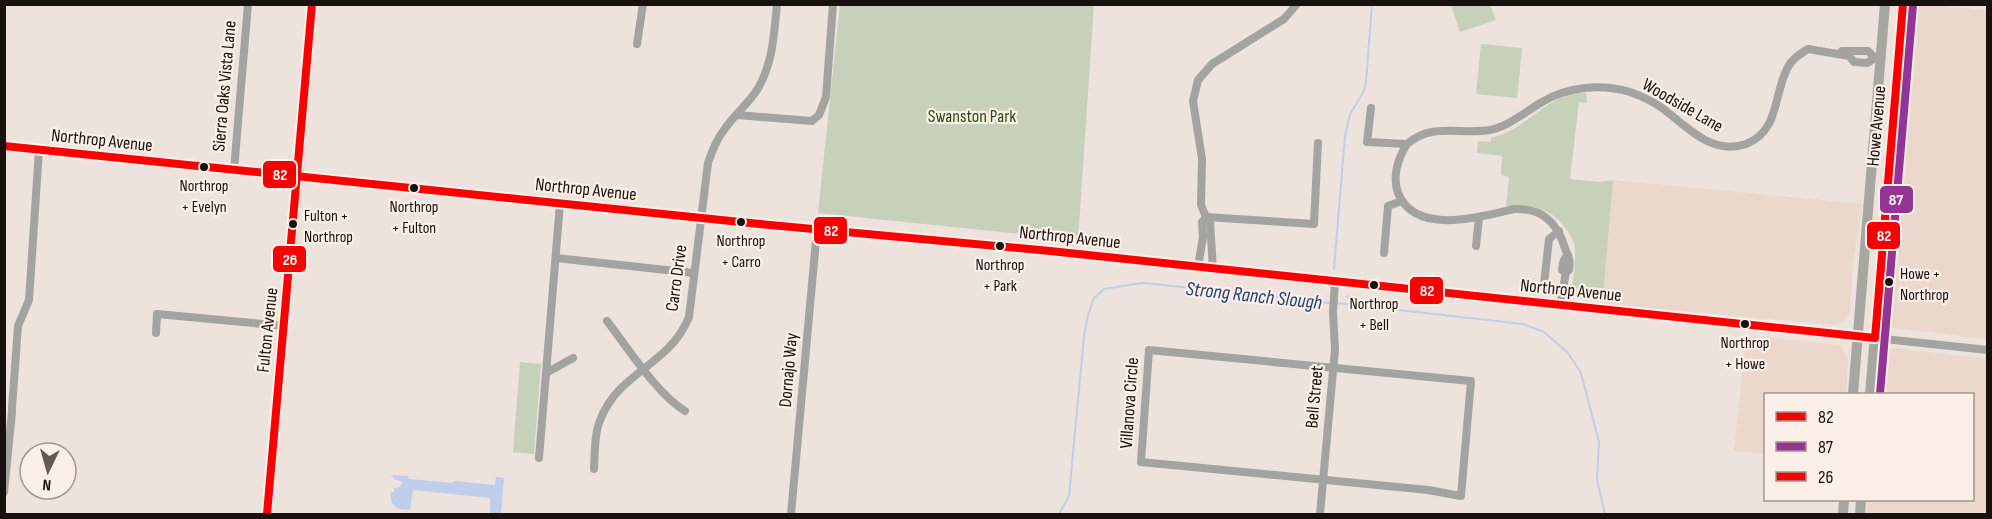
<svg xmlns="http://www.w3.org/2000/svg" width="1992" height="519" viewBox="0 0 1992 519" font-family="'Sofia Sans Condensed',sans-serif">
<rect width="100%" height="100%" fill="#eee2dc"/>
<g fill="#ecd7cc">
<path d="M1932,5L1987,10V339L1894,328L1887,323L1885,316L1913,13L1919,6Z"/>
<path d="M1613,180L1863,204L1853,262L1850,314L1844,322L1836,325L1602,304Z"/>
<path d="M1746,335L1838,345L1842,347L1848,359L1846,394H1766L1765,454L1734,451Z"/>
<path d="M1894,348L1987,359V514H1867L1868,500H1972V394H1878L1884,354L1888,350Z"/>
</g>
<g fill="#c7d0ba">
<path d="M840,5H1094L1078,240L818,213Z"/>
<path d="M1451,5H1490L1496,20L1460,32Z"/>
<path d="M1481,44L1522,48L1517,98L1476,94Z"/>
<path d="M1586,93L1587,103L1579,102L1570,179L1599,182L1613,180L1603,296L1572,292C1573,278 1576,263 1575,249C1575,243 1571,237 1568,232C1553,208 1533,204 1506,206L1509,177L1501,175L1502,156L1477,153L1478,141L1491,142V138C1497,136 1504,134 1510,131C1535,118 1555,91 1586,93Z"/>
<path d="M520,362L541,364L534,454L513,452Z"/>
</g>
<path fill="#beceeb" d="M391,475L408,476L409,479L453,483L454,481L495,485L496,477L504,478L501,514H490V498L413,490L410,510L398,509L392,503L390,493L394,492V488L400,487L402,482L394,479Z"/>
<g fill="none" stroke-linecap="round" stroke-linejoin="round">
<g stroke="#beceeb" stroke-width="2">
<path d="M1334,269L1345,136L1350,114L1363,93L1366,82L1372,4"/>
<path d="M1347,296L1356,305"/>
<path d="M1336,303L1523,324L1544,332L1568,353L1581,373L1599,442L1597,480L1605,514"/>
<path d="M1059,514L1069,496L1084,336L1088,315L1094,298L1104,289L1135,284L1145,283L1330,303"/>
</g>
<g stroke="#a3a3a0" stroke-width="8">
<path d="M637,44L643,4"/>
<path d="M1842,51H1868L1875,58H1880"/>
<path d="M1371,108L1367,142L1407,144C1433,122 1459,135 1490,130C1509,126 1525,112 1542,102C1567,87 1601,83 1630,92C1641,96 1653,101 1662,108C1687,126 1711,156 1746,144C1780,131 1773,94 1788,67C1792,59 1800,54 1808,49L1849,56L1854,62L1867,63L1875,58"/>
<path d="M737,115L812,121L819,115L826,97L833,4"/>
<path d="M1407,144C1398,158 1392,177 1398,193C1415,236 1481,217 1514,209C1542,208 1557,222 1565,248C1568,257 1571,260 1569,270L1566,272"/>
<path d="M4,146L760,224L1050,251L1988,350"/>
<path d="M234,170L248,4"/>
<path d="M1206,217L1314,224L1318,143"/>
<path d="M1476,246L1479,217"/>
<path d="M1384,253L1388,206L1402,201"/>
<path d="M556,258L694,273"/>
<path d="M1198,267L1203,237L1202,222L1206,217"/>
<path d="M1213,269L1210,222L1206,217L1201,205L1202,159L1193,101L1198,80L1212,64L1284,19L1297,4"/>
<path d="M1544,284L1549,239L1559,231"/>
<path d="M1560,305L1566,272L1562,270C1563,263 1563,259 1568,255"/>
<path d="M607,321C628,348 657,394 685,411"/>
<path d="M156,333L157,314L284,326"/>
<path d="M1149,350L1471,381L1461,496L1428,490L1141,462Z"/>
<path d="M546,373L573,358"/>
<path d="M12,408L18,326L29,300L39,150"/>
<path d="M539,458L560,203"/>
<path d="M594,469C595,452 594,434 601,418C620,371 669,366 689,317L708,163C712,151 716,140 724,130C734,115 747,105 757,90C773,64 774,34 777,4"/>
<path d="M4,492L12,412"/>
<path d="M791,514L817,229"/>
<path d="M1320,514L1335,349L1333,312L1335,282"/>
</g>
<g stroke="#a8a6a1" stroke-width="10">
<path d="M1853,394L1885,4"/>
<path d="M1870,394L1903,4"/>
<path d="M267,514L298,176L312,4"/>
<path d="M1843,514L1844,500"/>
<path d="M1860,514L1861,500"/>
</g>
<defs>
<path id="bus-1" d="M4,146L760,224L1050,251L1875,338L1903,4"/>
<path id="bus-2" d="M1880,394L1913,5"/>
<path id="bus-3" d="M267,514L312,4"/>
</defs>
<use href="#bus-1" stroke="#fcefe8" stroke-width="12"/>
<use href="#bus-2" stroke="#fcefe8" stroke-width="12"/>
<use href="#bus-3" stroke="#fcefe8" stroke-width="12"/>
<use href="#bus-1" stroke="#fa0000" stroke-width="8"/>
<use href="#bus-2" stroke="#953497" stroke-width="8"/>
<use href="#bus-3" stroke="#fa0000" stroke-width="8"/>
</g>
<g fill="#18110d" stroke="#fcefe8" stroke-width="2">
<circle cx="204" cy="167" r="5"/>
<circle cx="414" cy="188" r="5"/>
<circle cx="741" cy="222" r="5"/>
<circle cx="293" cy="224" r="5"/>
<circle cx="1000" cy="246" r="5"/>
<circle cx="1889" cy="282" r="5"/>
<circle cx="1374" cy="285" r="5"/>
<circle cx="1745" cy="324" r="5"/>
</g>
<g text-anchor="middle" stroke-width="4.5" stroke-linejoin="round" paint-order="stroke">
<g font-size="16" fill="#18110d" stroke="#fcefe8">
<text x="204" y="191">Northrop<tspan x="204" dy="21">+ Evelyn</tspan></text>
<text x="414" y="212">Northrop<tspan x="414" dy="21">+ Fulton</tspan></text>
<text x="304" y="221" text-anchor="start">Fulton +<tspan x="304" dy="21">Northrop</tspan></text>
<text x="741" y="246">Northrop<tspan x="741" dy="21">+ Carro</tspan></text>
<text x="1000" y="270">Northrop<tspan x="1000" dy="21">+ Park</tspan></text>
<text x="1900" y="279" text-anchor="start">Howe +<tspan x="1900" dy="21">Northrop</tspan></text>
<text x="1374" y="309">Northrop<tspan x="1374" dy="21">+ Bell</tspan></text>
<text x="1745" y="348">Northrop<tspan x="1745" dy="21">+ Howe</tspan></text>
</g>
<g font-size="18" fill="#18110d" stroke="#fcefe8">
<text transform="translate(224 86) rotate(-85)" y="6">Sierra Oaks Vista Lane</text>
<text transform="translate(1683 105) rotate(30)" y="6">Woodside Lane</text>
<text transform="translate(1876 126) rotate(-85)" y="6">Howe Avenue</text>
<text transform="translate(102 140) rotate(6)" y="6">Northrop Avenue</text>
<text transform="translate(586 189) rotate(6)" y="6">Northrop Avenue</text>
<text transform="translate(1070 237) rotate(6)" y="6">Northrop Avenue</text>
<text transform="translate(676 278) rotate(-82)" y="6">Carro Drive</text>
<text transform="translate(1571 290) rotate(6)" y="6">Northrop Avenue</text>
<text transform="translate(267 330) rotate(-84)" y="6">Fulton Avenue</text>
<text transform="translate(788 370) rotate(-85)" y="6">Dornajo Way</text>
<text transform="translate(1314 397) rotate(-85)" y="6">Bell Street</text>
<text transform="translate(1129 403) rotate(-86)" y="6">Villanova Circle</text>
</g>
<g font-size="18" fill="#264e12" stroke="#fcefe8">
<text x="972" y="122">Swanston Park</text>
</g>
<g font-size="20" font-style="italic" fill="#1b4074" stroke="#fcefe8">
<text transform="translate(1254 295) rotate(6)" y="7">Strong Ranch Slough</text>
</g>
</g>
<g stroke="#fcefe8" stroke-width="2">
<rect x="262" y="160" width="35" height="29" rx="6" fill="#fa0000"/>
<rect x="1879" y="185" width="35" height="29" rx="6" fill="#953497"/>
<rect x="813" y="216" width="35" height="29" rx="6" fill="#fa0000"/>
<rect x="1866" y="221" width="35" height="29" rx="6" fill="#fa0000"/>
<rect x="272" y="245" width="35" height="28" rx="6" fill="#fa0000"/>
<rect x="1409" y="276" width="35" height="29" rx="6" fill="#fa0000"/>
</g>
<g font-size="16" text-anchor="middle" font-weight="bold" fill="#fff">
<text x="280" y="180">82</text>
<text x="1896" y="205">87</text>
<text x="831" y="236">82</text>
<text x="1884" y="241">82</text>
<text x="290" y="265">26</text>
<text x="1427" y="296">82</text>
</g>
<rect width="1992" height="519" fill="none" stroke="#18110d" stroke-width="12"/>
<rect x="1764" y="393" width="210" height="108" fill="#fcefe8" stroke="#a19690" stroke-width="1.5"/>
<rect x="1776" y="412" width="30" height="9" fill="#fa0000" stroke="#a19690" stroke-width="1.5"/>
<text x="1818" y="423" font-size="18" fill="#18110d">82</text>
<rect x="1776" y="442" width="30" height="9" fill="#953497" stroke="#a19690" stroke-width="1.5"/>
<text x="1818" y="453" font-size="18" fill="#18110d">87</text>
<rect x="1776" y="472" width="30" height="9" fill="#fa0000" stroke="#a19690" stroke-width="1.5"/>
<text x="1818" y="483" font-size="18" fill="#18110d">26</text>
<g transform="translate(48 471) rotate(185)"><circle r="28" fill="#fcefe8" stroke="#a19690" stroke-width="1.5"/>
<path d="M0-4.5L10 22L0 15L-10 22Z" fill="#635a55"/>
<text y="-9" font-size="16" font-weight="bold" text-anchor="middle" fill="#18110d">N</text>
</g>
</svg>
